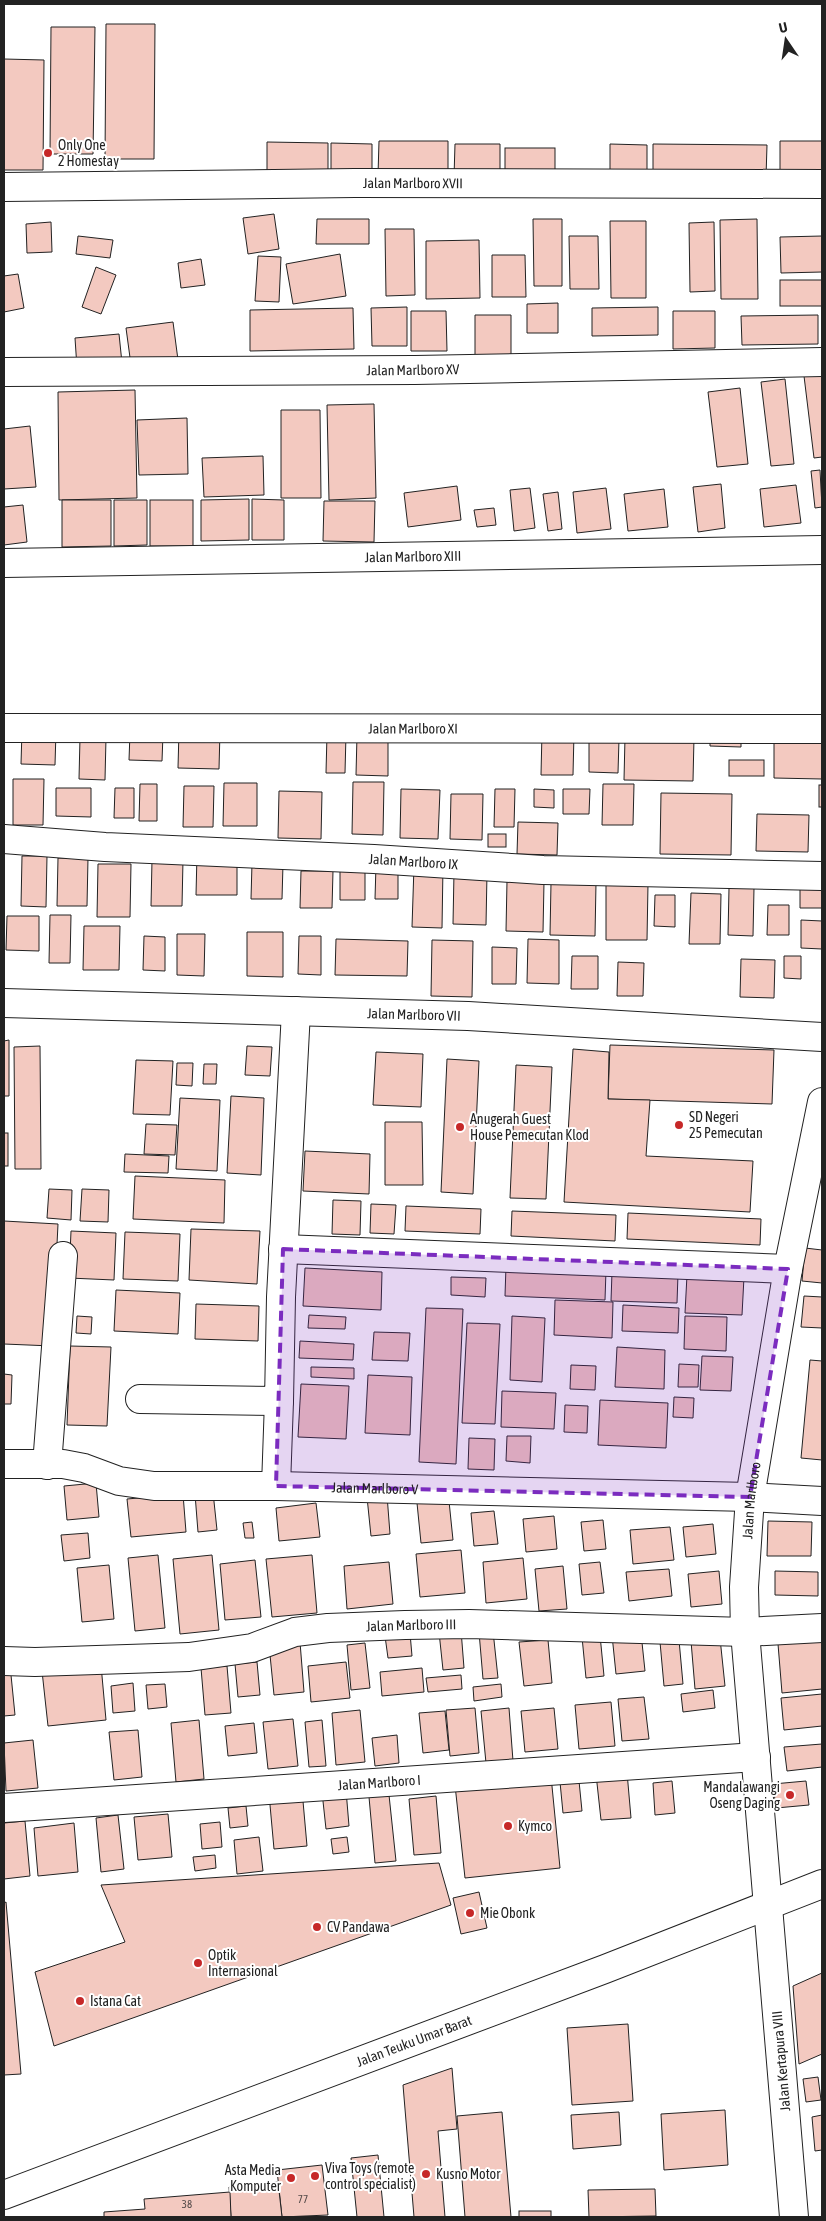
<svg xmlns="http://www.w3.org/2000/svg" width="826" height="2221" viewBox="0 0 826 2221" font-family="'Asap Condensed',sans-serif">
<rect width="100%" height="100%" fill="#fff"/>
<g fill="#f3c9c0" stroke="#222">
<path d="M106,24H155L154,159H105Z"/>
<path d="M51,27H95L93,154H50Z"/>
<path d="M4,59L44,60L43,170H4Z"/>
<path d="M379,141H448V175H378Z"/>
<path d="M780,141H822V179L780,178Z"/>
<path d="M267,142L328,143V176L267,175Z"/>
<path d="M331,143L372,144V174H331Z"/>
<path d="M455,144H500V178L454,177Z"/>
<path d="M610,144L647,145V177H610Z"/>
<path d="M653,144L767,145L766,177L653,176Z"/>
<rect x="505" y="148" width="50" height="28"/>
<path d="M274,214L279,249L248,254L243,218Z"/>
<path d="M317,219H369V244H316Z"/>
<path d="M533,219H562V286H534Z"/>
<path d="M757,219L758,299H721L720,220Z"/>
<path d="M610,221H646V298H611Z"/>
<path d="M51,222L52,252L27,253L26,224Z"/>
<path d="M714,222L715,291L690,292L689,223Z"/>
<path d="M385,229H414L415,295L386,296Z"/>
<path d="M78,236L113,240L110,258L76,254Z"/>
<path d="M569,236H598L599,289H570Z"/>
<path d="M822,236V272L781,273L780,237Z"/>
<path d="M479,240L480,298L426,299V241Z"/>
<path d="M340,254L346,296L293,304L286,264Z"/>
<path d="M492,255H525L526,297H492Z"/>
<path d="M258,256L281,257L279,302L255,301Z"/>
<path d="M201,259L205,285L181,288L178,263Z"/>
<path d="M96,267L116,275L101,314L82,307Z"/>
<path d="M18,274L24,308L4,312V276Z"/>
<rect x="780" y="280" width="42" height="26"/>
<path d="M558,303V333H527V304Z"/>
<path d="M407,307V346H372L371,308Z"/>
<path d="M658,307V335L592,336V308Z"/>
<path d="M353,308L354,349L250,351V310Z"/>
<path d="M411,311H446L447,351H411Z"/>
<path d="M673,311H715V348L673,349Z"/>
<path d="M475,315H511V356L475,357Z"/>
<path d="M818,315V344L742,345L741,316Z"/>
<path d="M173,322L178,360L131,365L126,328Z"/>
<path d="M119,334L122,363L77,368L75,338Z"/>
<path d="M822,374V457L814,458L804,376Z"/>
<path d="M785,379L794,464L771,466L761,382Z"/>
<path d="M740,388L748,464L717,467L708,392Z"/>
<path d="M135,390L137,498L59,500L58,392Z"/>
<path d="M374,404L376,498L329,500L327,405Z"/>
<path d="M281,410H320L321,498H281Z"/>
<path d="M187,418L188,474L139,475L137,420Z"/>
<path d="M30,426L36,487L4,489V429Z"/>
<path d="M263,456L264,495L204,497L202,458Z"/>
<path d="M820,470L822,507L815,508L811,471Z"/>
<path d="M721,484L725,528L698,532L693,487Z"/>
<path d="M796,485L801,523L764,527L760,489Z"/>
<path d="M457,486L461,520L408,527L404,493Z"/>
<path d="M530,488L535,528L514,531L510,490Z"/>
<path d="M606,488L611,529L577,533L573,492Z"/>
<path d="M664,489L668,527L628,531L624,494Z"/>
<path d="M558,492L562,529L548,531L543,494Z"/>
<path d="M249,499V540L201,541V500Z"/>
<path d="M252,499L284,500V540H252Z"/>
<path d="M62,500H111V546L62,547Z"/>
<path d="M114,500H147V545L114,546Z"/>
<rect x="150" y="500" width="43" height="46"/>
<path d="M324,501H375L374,542L323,541Z"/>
<path d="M23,505L27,542L4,545V507Z"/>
<path d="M494,508L496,525L477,527L474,510Z"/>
<path d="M22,730L56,731L55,765L21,764Z"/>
<path d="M179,730L220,731L219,769L178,768Z"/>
<path d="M710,730H741V747L710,746Z"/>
<path d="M542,732L574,733L573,775H541Z"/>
<path d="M130,733L163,734L162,761L129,760Z"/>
<path d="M327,734H346L345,773H326Z"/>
<path d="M357,735L388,736V776L356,775Z"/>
<path d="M625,737L694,738L693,781L624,780Z"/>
<path d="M80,738H106L105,780L79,779Z"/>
<path d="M589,739H619L618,773L589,772Z"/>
<path d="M774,739H822V779L774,778Z"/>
<rect x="729" y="760" width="35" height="16"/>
<path d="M13,779H44L43,825H13Z"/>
<path d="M353,782H384L383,835L352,834Z"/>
<path d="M224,783H257V826H223Z"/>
<path d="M140,784H157V821H139Z"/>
<path d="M603,784H634L633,825H602Z"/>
<rect x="819" y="785" width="3" height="22"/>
<path d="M184,786H214L213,827H183Z"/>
<path d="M56,788H91V817L56,816Z"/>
<path d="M115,788H134V818H114Z"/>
<path d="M401,789L440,790L438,839L400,838Z"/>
<path d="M495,789H515L514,827H494Z"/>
<path d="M534,789L554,790V808L534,807Z"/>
<path d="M563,789H590L589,814H563Z"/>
<path d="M279,791L322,792L321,839L278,838Z"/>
<path d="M661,793L732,794L731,855L660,854Z"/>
<path d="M451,794H483L482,840L450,839Z"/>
<path d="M757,814L809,815L808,852L756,851Z"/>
<path d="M518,822L558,823L557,855L517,854Z"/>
<rect x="488" y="834" width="18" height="13"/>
<path d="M197,854L237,855V895H196Z"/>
<path d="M22,856H47L46,907L21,906Z"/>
<path d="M58,858H88L87,906H57Z"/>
<path d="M152,860H183L182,906H151Z"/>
<path d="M252,863L283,864L282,899H251Z"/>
<path d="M98,864H131L130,917H97Z"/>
<path d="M376,865H398V899H375Z"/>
<path d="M340,866L365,867V900H340Z"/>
<path d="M414,866H443L442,928L412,927Z"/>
<path d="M301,871H333L332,908H300Z"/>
<path d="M454,872L487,873L486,925L453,924Z"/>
<path d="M507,881L544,882L543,932L506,931Z"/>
<path d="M800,881L822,882V908H800Z"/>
<path d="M551,883H596L595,936L550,935Z"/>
<path d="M606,883L648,884L647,940H606Z"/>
<path d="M729,888H754L753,936L728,935Z"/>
<path d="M691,893L721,894L720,944H689Z"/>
<path d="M655,895H675V927L654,926Z"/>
<path d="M768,905H789V935H767Z"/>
<path d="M50,915H71L70,963H49Z"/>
<path d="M7,916H39V951L6,950Z"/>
<path d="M801,920L822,921V949L801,948Z"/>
<path d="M84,926H120L119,970H83Z"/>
<path d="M247,932H283V977L247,976Z"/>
<path d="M177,934H205L204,976L177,975Z"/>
<path d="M144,936L165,937V971L143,970Z"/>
<path d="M299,936H321V975L298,974Z"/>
<path d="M336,939L408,941L407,976L335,975Z"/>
<path d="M528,939L559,940V984L527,983Z"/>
<path d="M432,940L473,941L472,997L431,996Z"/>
<path d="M492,947L517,948L516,984H492Z"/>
<path d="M572,956H598V989H571Z"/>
<path d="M784,956H801V979L784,978Z"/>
<path d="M741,959L775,960L774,998L740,997Z"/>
<path d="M618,962L644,963L643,996H617Z"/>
<path d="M9,1040V1096H4V1041Z"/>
<path d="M610,1045L774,1050L772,1104L608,1099Z"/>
<path d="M40,1046L41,1169H15L14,1047Z"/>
<path d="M247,1046L272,1047L270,1076L245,1075Z"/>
<path d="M573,1049L609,1052L608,1099L650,1100L646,1156L753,1161L750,1212L564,1202Z"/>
<path d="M376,1052L423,1054L421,1107L373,1105Z"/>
<path d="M447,1059L479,1061L473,1194L441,1192Z"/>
<path d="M136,1060L173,1061L170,1115L133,1114Z"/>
<path d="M177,1063H193L192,1086L176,1085Z"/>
<path d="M204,1064H217L216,1084H203Z"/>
<path d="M516,1065L552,1067L546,1199L510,1198Z"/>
<path d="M231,1096L264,1098L261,1175L227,1173Z"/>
<path d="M180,1098L220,1100L217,1171L176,1169Z"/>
<path d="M385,1122H422L423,1185H385Z"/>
<path d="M146,1124L177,1125L175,1155L144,1154Z"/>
<rect x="4" y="1133" width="4" height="33"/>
<path d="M305,1151L370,1154L369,1194L303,1191Z"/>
<path d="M125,1154L169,1156L168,1173L124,1172Z"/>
<path d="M135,1176L225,1180L224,1223L133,1219Z"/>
<path d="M49,1189L72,1190L71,1220L47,1218Z"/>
<path d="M82,1189L109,1190L108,1222L80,1221Z"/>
<path d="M333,1200L361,1201L360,1235L332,1234Z"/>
<path d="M371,1204L396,1205L394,1234L370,1233Z"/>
<path d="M406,1206L481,1209L480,1234L405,1231Z"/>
<path d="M512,1211L616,1215L615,1241L511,1236Z"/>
<path d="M628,1213L761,1219L760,1245L627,1239Z"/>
<path d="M4,1221L58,1224L52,1346L4,1344Z"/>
<path d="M191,1229L260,1231L257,1284L189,1280Z"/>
<path d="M71,1231L116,1233L114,1280L69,1278Z"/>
<path d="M125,1232L180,1234L178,1281L123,1279Z"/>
<path d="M805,1248L822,1250V1283L802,1281Z"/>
<path d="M506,1266L606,1270L605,1300L505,1296Z"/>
<path d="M305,1268L382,1272L381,1310L303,1306Z"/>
<path d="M612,1272L678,1274L677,1303L611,1301Z"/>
<path d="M687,1275L744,1277L742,1315L685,1313Z"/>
<path d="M451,1277L486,1278L485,1297L451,1295Z"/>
<path d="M116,1290L180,1293L178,1334L114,1331Z"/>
<path d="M804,1296L822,1297V1328L801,1327Z"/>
<path d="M555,1300L613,1302L612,1338L554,1335Z"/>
<path d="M196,1304L259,1306L258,1341L195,1339Z"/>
<path d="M623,1305L679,1308L678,1333L622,1331Z"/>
<path d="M426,1308L463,1309L456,1464L419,1462Z"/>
<path d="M309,1315L346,1317L345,1329L308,1328Z"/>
<path d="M77,1316L92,1317L91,1334L76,1333Z"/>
<path d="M512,1316L545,1318L542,1382L510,1380Z"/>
<path d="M685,1316L727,1317L726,1351L684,1349Z"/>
<path d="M467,1323L500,1324L495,1424L462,1423Z"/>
<path d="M374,1332L410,1333L408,1361L372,1360Z"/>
<path d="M300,1341L354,1344L353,1360L299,1358Z"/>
<path d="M70,1346L111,1347L107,1426L67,1425Z"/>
<path d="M617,1347L665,1350L664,1389L615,1387Z"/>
<path d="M702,1356L733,1357L731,1391L700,1390Z"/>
<path d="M810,1360L822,1361V1460L801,1458Z"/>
<path d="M679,1364L699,1365L698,1387H678Z"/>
<path d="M571,1365L596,1366L595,1390L570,1389Z"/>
<path d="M311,1367L354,1368V1379L311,1377Z"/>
<path d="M4,1374L12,1375L11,1404H4Z"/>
<path d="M368,1375L412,1377L410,1435L365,1433Z"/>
<path d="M301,1384L349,1386L346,1439L298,1437Z"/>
<path d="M502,1391L556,1393L554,1429L501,1427Z"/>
<path d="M674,1397L694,1398L693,1418L673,1417Z"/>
<path d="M600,1400L668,1403L666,1448L598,1445Z"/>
<path d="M565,1405L588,1406L587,1433L564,1432Z"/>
<path d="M507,1436H531L530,1463L506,1461Z"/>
<path d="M469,1438L495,1439L494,1470L468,1469Z"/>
<path d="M96,1483L99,1517L67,1520L64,1486Z"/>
<path d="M213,1492L217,1530L198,1532L195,1494Z"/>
<path d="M183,1494L186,1532L131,1537L127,1499Z"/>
<path d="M387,1495L390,1534L371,1536L367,1497Z"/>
<path d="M449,1501L453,1540L421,1543L417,1503Z"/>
<path d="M316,1503L320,1537L279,1541L276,1508Z"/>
<path d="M494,1511L498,1544L474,1546L471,1513Z"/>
<path d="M554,1516L557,1549L526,1552L523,1519Z"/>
<path d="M603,1520L606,1549L584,1551L581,1522Z"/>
<path d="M768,1521L812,1522L811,1556H767Z"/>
<path d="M252,1522L254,1538H245L243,1523Z"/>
<path d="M713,1524L716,1554L686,1557L683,1527Z"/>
<path d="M670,1527L674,1560L633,1564L630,1530Z"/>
<path d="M88,1533L90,1558L64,1561L61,1535Z"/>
<path d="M461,1550L465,1593L420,1597L416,1554Z"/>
<path d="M158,1555L165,1628L135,1631L128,1558Z"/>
<path d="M212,1555L219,1630L180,1634L173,1559Z"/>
<path d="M312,1555L317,1613L272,1617L266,1559Z"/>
<path d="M523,1558L527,1599L486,1603L483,1562Z"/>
<path d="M255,1560L261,1617L225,1620L220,1564Z"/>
<path d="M389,1562L393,1604L347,1609L344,1566Z"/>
<path d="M600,1562L604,1593L582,1595L579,1564Z"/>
<path d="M109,1565L114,1619L82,1622L77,1568Z"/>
<path d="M563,1566L567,1609L539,1611L535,1569Z"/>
<path d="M669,1569L672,1596L629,1601L626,1572Z"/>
<path d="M719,1571L722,1604L691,1607L688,1574Z"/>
<path d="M775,1571L818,1572V1596L775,1595Z"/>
<path d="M461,1630L464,1668L443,1670L439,1632Z"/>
<path d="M493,1631L498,1678L483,1679L479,1632Z"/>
<path d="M410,1633L412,1656L388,1658L385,1636Z"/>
<path d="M641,1633L645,1671L616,1674L612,1635Z"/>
<path d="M600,1635L604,1676L586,1678L582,1637Z"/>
<path d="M720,1638L725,1686L695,1689L691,1641Z"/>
<path d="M548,1640L552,1683L524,1686L519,1642Z"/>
<path d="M679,1640L683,1684L664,1686L660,1642Z"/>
<path d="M822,1640V1689L782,1693L778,1644Z"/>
<path d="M300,1642L304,1692L274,1695L269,1645Z"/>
<path d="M365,1643L370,1688L351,1690L347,1645Z"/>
<path d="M257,1662L260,1695L238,1697L235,1664Z"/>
<path d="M346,1662L350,1698L311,1702L308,1666Z"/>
<path d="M10,1665L15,1715L4,1716V1666Z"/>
<path d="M101,1665L106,1720L48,1726L42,1671Z"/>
<path d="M227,1666L231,1713L205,1715L201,1668Z"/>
<path d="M422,1668L424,1692L382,1696L380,1672Z"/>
<path d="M461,1675L462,1689L428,1692L426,1678Z"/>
<path d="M133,1683L135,1711L113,1713L111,1686Z"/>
<path d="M165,1684L167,1707L148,1709L146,1685Z"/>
<path d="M501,1684L502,1697L474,1701L473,1687Z"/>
<path d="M713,1690L715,1708L683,1712L681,1694Z"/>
<path d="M822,1694V1726L784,1730L781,1698Z"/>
<path d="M644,1697L649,1739L622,1741L618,1699Z"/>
<path d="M611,1702L615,1746L579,1749L575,1705Z"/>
<path d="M475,1708L479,1753L450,1756L446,1710Z"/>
<path d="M509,1708L513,1761L486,1763L481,1711Z"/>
<path d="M554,1708L558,1749L525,1752L521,1711Z"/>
<path d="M360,1710L365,1762L336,1765L332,1713Z"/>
<path d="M445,1711L449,1750L423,1753L419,1713Z"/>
<path d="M293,1719L298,1766L268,1769L263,1722Z"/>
<path d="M199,1720L204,1779L176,1782L171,1723Z"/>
<path d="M322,1720L326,1766L309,1767L305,1722Z"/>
<path d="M254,1723L257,1753L228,1756L225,1726Z"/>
<path d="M138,1730L142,1777L114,1780L109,1732Z"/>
<path d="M397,1735L399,1763L375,1766L372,1738Z"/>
<path d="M33,1740L38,1788L6,1791L4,1743Z"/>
<path d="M822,1744V1767L787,1771L784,1747Z"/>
<path d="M627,1772L631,1818L601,1820L596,1774Z"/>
<path d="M551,1776L560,1868L465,1878L455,1785Z"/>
<path d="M579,1781L582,1811L563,1813L560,1782Z"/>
<path d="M672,1781L675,1813L655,1815L653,1783Z"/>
<path d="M806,1781L809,1805L776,1808L773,1784Z"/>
<path d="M302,1790L307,1846L274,1849L269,1794Z"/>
<path d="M346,1790L349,1826L326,1829L322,1792Z"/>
<path d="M389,1795L396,1861L375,1863L369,1797Z"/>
<path d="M436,1796L441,1853L414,1855L409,1799Z"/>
<path d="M246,1806L248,1826L230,1828L228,1808Z"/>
<path d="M168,1814L172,1857L138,1860L134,1817Z"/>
<path d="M118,1815L124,1869L101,1872L96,1818Z"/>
<path d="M25,1821L30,1876L4,1879V1823Z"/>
<path d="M220,1822L222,1847L202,1849L200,1824Z"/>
<path d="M74,1823L78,1872L38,1876L34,1828Z"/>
<path d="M259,1837L263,1871L237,1874L234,1840Z"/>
<path d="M347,1837L349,1852L333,1854L331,1839Z"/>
<path d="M215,1855L216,1868L195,1871L193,1857Z"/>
<path d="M439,1863L451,1905L54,2046L35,1972L125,1942L101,1885Z"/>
<path d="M479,1892L487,1928L461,1934L453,1898Z"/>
<path d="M6,1902L21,2074L4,2075V1903Z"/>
<path d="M822,1973V2054L799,2064L793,1986Z"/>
<path d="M628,2024L633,2101L572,2105L567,2028Z"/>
<path d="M452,2068L457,2129L438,2131L445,2217H414L403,2085Z"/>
<path d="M818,2077L821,2100L806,2102L803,2079Z"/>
<path d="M725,2110L728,2165L664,2170L661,2114Z"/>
<path d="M502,2112L511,2217H465L457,2116Z"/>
<path d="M619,2112L621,2145L573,2149L571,2115Z"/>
<path d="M822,2115V2150L815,2151L812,2117Z"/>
<path d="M378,2155L384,2217H357L351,2158Z"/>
<path d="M322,2165L328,2215L282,2217L277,2170Z"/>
<path d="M278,2182L282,2217H231L229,2187Z"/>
<path d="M655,2189L656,2216L589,2217L588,2190Z"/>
<path d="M230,2192L231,2217H104V2212L145,2209L144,2199Z"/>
<rect x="519" y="2211" width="32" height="6"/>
</g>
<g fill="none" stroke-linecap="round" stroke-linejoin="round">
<defs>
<g id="minor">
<path id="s1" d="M4,187L355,183L822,184"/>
<path id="s2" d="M4,372L415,370L822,362"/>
<path id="s3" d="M4,563L822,550"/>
<path id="s4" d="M4,728L822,729"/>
<path id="s5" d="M4,839L105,847L374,859L543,870L822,876"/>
<path id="s6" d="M4,1003L468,1016L822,1037"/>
<path d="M283,1249L788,1269"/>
<path d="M140,1399L279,1401L281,1297L296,1011"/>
<path id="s7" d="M4,1464H63L84,1468L119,1481L154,1486H276L750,1497L822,1501"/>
<path d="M47,1465L63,1256"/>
<path d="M276,1486L279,1401"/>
<path id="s8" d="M4,1661L35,1662L189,1657L252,1648L295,1632L328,1628L405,1625L469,1624L745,1632L822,1628"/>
<path id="s9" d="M4,1808L756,1757"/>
<path id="s10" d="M794,2217L745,1632L744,1587L750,1497L788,1269L822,1102"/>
</g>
<g id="trunk">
<path id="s11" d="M4,2195L605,1969L822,1884"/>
</g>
</defs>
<use href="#minor" stroke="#222" stroke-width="30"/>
<use href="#trunk" stroke="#222" stroke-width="30"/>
<use href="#minor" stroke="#fff" stroke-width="28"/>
<use href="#trunk" stroke="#fff" stroke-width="28"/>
</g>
<path fill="#7b2cbf" fill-opacity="0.2" stroke="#7b2cbf" stroke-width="4" stroke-dasharray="10 6" stroke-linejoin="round" d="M283,1249L788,1269L750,1497L276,1486Z"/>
<g fill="#c62828" stroke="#fff" stroke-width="2">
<circle cx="48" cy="153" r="5"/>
<circle cx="679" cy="1125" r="5"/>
<circle cx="460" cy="1127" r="5"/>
<circle cx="790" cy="1795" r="5"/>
<circle cx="508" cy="1826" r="5"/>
<circle cx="470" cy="1913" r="5"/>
<circle cx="317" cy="1927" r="5"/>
<circle cx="198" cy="1963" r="5"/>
<circle cx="80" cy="2001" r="5"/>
<circle cx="426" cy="2174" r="5"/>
<circle cx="315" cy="2176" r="5"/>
<circle cx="291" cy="2178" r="5"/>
</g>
<g text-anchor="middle" stroke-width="4" stroke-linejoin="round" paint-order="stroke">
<g font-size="11" fill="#564c4a">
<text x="303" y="2203">77</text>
<text x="187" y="2208">38</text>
</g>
<g font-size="14" fill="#222" stroke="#fff" text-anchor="start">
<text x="58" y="150">Only One<tspan x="58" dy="16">2 Homestay</tspan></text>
<text x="689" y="1122">SD Negeri<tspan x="689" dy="16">25 Pemecutan</tspan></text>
<text x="470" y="1124">Anugerah Guest<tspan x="470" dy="16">House Pemecutan Klod</tspan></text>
<text x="780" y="1792" text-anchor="end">Mandalawangi<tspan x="780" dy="16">Oseng Daging</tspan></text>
<text x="518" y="1831">Kymco</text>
<text x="480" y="1918">Mie Obonk</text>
<text x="327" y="1932">CV Pandawa</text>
<text x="208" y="1960">Optik<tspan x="208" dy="16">Internasional</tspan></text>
<text x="90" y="2006">Istana Cat</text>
<text x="325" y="2173">Viva Toys (remote<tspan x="325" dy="16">control specialist)</tspan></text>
<text x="281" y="2175" text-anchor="end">Asta Media<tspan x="281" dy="16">Komputer</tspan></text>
<text x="436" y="2179">Kusno Motor</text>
</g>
<g font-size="14" fill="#222" stroke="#fff">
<text dy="5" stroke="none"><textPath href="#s1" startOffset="409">Jalan Marlboro XVII</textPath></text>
<text dy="5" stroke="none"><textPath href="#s2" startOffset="409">Jalan Marlboro XV</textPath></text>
<text dy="5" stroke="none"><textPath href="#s3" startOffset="409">Jalan Marlboro XIII</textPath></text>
<text dy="5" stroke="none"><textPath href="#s4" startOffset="409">Jalan Marlboro XI</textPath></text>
<text dy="5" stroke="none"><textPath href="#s5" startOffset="410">Jalan Marlboro IX</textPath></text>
<text dy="5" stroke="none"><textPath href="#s6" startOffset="410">Jalan Marlboro VII</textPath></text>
<text dy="5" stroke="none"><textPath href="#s7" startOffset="374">Jalan Marlboro V</textPath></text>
<text dy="5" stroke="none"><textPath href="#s10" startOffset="719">Jalan Marlboro</textPath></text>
<text dy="5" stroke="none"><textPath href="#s8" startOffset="411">Jalan Marlboro III</textPath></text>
<text dy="5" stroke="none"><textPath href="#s9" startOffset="376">Jalan Marlboro I</textPath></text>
<text dy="5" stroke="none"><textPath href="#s11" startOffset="438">Jalan Teuku Umar Barat</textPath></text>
<text transform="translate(781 2061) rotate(-95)" y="5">Jalan Kertapura VIII</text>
</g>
</g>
<rect width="826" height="2221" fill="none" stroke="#222222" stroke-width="10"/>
<g transform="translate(786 40) rotate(347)" stroke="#ffffff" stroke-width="4" paint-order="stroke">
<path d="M0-4L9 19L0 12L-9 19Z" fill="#222222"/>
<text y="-8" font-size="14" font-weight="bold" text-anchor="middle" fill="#222222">U</text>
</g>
</svg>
